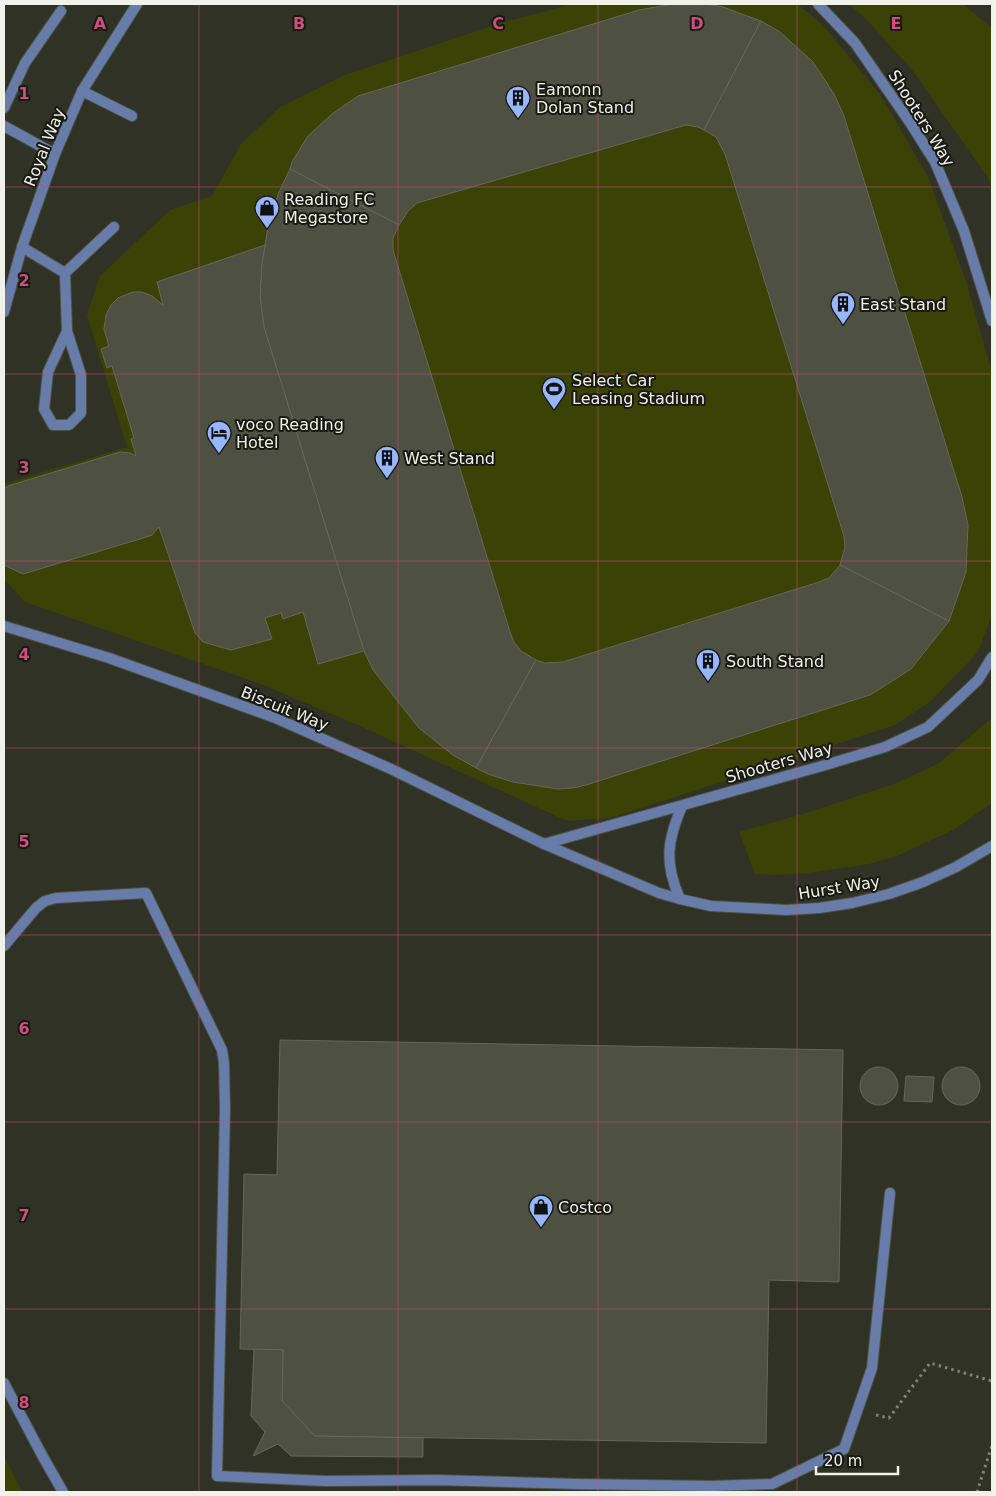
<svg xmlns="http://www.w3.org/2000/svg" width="996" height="1496" viewBox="0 0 996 1496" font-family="'DejaVu Sans',sans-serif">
<rect width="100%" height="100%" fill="#303225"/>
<g fill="#3b4206">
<path d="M572,4H797L822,24L880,94L928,177L967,284L992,373V615L978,652L931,701L895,725L611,818L567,821L360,726L261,684L25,602L4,579V484L127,447L87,315L100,276L170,210L212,196L241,144L280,107L345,75L497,24Z"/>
<path d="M849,4H963L992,28V188L988,178L913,71L868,21Z"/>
<path d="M992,718V803L955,829L897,856L869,864L808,873L779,875L755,874L739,832L813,811L897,783L939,763Z"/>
<path d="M4,1456L22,1492H4Z"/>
</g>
<g fill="#4e5042" stroke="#656859">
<path d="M673,4H706L723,7L761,21L704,130L698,127L686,125L417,203L408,211L399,225L290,169L292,162L308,136L332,114L358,96L639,10Z"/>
<path d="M761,21L780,32L813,62L834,94L844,116L962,497L968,525L966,572L949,621L840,565L845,547L844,536L725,154L716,137L704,130Z"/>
<path d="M290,169L399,225L393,238V250L510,632L514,642L521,651L536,660L476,768L453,755L419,728L373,670L364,651L264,327L260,296L262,264L268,227L279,192Z"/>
<path d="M265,245L262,264L260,296L264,327L364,651L318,664L303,612L283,619L281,613L265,618L272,639L231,650L203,642L195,633L159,527L152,535L140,539L23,574L4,565V489L8,486L120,452L130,453L136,456L131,439L134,438L112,366L107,368L101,349L109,346L104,329L106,315L111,305L118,298L133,292H142L152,296L163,305L157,282Z"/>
<path d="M840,565L949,621L911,669L870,695L586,785L573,788L558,789L513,782L488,774L476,768L536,660L545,663L563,662L819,582L829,578Z"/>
<path d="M280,1040L843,1050L839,1282L769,1280L766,1443L315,1436L282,1401L283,1350L240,1349L244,1174L277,1175Z"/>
<circle cx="879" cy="1086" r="19"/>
<circle cx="961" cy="1086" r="19"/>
<path d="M906,1076L934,1077L932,1102L904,1101Z"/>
<path d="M254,1349L283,1350L282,1401L315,1436L423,1438V1457L291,1456L278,1444L253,1456L265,1432L251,1416Z"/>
</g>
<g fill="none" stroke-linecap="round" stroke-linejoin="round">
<defs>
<g id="service">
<path d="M82,91L132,116"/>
<path d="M4,108L25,63L61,11"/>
<path d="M22,247L65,273L114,227"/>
<path d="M65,273L67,331L81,375V413L69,425H53L44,409L48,372L67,331"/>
<path d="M4,946L36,908L45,901L56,898L146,893L222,1050L224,1063L225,1109L217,1476L325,1481L436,1480L576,1484L712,1486L772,1484L844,1449L872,1368L890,1193"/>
<path d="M4,1383L43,1457L63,1492"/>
</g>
<g id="minor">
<path d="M818,4L855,43L911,124L935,162L964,231L992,321"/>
<path d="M4,126L55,154"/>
<path d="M4,312L22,247L55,154L82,91L137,4"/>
<path d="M4,626L109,658L273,717L391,769L544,844L659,893L680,899L711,906L787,910L819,908L852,903L889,894L923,882L956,867L992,846"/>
<path d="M544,844L822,766L885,747L928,727L978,680L992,657"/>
<path d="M680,899C664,863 667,841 682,806"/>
</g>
</defs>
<use href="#service" stroke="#4f5144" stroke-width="12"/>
<use href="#minor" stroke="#4f5144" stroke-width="12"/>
<g stroke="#818378" stroke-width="3" stroke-dasharray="2.5 4" stroke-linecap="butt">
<path d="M876,1415L889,1418L930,1363L992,1381"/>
<path d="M977,1492L992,1445"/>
</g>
<use href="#service" stroke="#687caa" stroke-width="10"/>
<use href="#minor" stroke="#687caa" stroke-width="10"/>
</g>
<path fill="none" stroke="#ce4e7e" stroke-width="1" stroke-opacity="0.55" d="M199,4V1492M398,4V1492M598,4V1492M797,4V1492M4,187H992M4,374H992M4,561H992M4,748H992M4,935H992M4,1122H992M4,1309H992"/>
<defs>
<symbol id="building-pin" viewBox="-11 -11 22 30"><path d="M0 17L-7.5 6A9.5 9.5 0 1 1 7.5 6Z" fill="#96b6fd" stroke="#181913"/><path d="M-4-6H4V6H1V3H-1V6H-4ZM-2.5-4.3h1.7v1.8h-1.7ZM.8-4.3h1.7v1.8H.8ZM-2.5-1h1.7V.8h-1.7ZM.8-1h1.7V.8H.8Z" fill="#111"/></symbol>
<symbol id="shop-pin" viewBox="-11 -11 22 30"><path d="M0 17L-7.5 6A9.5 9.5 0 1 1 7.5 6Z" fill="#96b6fd" stroke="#181913"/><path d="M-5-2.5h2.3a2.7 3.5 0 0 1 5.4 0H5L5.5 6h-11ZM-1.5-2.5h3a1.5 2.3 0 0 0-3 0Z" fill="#111"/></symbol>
<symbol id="stadium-pin" viewBox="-11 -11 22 30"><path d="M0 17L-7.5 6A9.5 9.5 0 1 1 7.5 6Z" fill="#96b6fd" stroke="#181913"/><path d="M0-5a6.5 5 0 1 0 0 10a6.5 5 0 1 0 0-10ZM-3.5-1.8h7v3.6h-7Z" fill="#111"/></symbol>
<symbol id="hotel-pin" viewBox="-11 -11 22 30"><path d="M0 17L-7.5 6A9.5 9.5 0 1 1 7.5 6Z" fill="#96b6fd" stroke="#181913"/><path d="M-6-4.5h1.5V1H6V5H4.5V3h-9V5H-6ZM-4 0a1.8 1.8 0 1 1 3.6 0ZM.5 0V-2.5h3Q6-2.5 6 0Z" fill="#111"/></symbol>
</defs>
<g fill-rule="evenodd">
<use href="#building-pin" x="504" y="84" width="28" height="38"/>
<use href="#shop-pin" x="253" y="194" width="28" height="38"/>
<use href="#building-pin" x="829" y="290" width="28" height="38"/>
<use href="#stadium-pin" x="540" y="375" width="28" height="38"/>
<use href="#hotel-pin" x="205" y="419" width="28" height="38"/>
<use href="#building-pin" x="373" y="444" width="28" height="38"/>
<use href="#building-pin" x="694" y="647" width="28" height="38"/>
<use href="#shop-pin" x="527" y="1193" width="28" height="38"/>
</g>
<g text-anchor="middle" stroke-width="4" stroke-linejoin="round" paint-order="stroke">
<g font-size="16" fill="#f0f1e9" stroke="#181913" text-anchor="start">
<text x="536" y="95">Eamonn<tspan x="536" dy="18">Dolan Stand</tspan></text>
<text x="284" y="205">Reading FC<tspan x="284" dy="18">Megastore</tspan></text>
<text x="860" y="310">East Stand</text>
<text x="572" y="386">Select Car<tspan x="572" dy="18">Leasing Stadium</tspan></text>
<text x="236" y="430">voco Reading<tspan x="236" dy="18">Hotel</tspan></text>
<text x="404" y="464">West Stand</text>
<text x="726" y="667">South Stand</text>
<text x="558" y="1213">Costco</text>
</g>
<g font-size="16" fill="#f0f1e9" stroke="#181913">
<text transform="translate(922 118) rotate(58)" y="6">Shooters Way</text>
<text transform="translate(44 147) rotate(-68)" y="6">Royal Way</text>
<text transform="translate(285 708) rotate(22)" y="6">Biscuit Way</text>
<text transform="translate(779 762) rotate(-16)" y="6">Shooters Way</text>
<text transform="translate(839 887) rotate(-9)" y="6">Hurst Way</text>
</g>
</g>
<g font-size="16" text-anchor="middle" font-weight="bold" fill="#ce4e7e" stroke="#181913" stroke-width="4" stroke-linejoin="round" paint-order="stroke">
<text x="100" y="29">A</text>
<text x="299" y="29">B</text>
<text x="498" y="29">C</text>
<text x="697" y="29">D</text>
<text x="896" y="29">E</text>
<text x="24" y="99">1</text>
<text x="24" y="286">2</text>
<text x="24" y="473">3</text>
<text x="24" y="660">4</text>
<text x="24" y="847">5</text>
<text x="24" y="1034">6</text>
<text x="24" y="1221">7</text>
<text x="24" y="1408">8</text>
</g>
<rect width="996" height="1496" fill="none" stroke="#f0f1e9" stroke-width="10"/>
<path d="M816 1466v8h82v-8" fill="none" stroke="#f0f1e9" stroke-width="2.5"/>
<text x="824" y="1466" font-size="15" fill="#f0f1e9" stroke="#181913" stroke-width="4" paint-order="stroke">20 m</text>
</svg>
